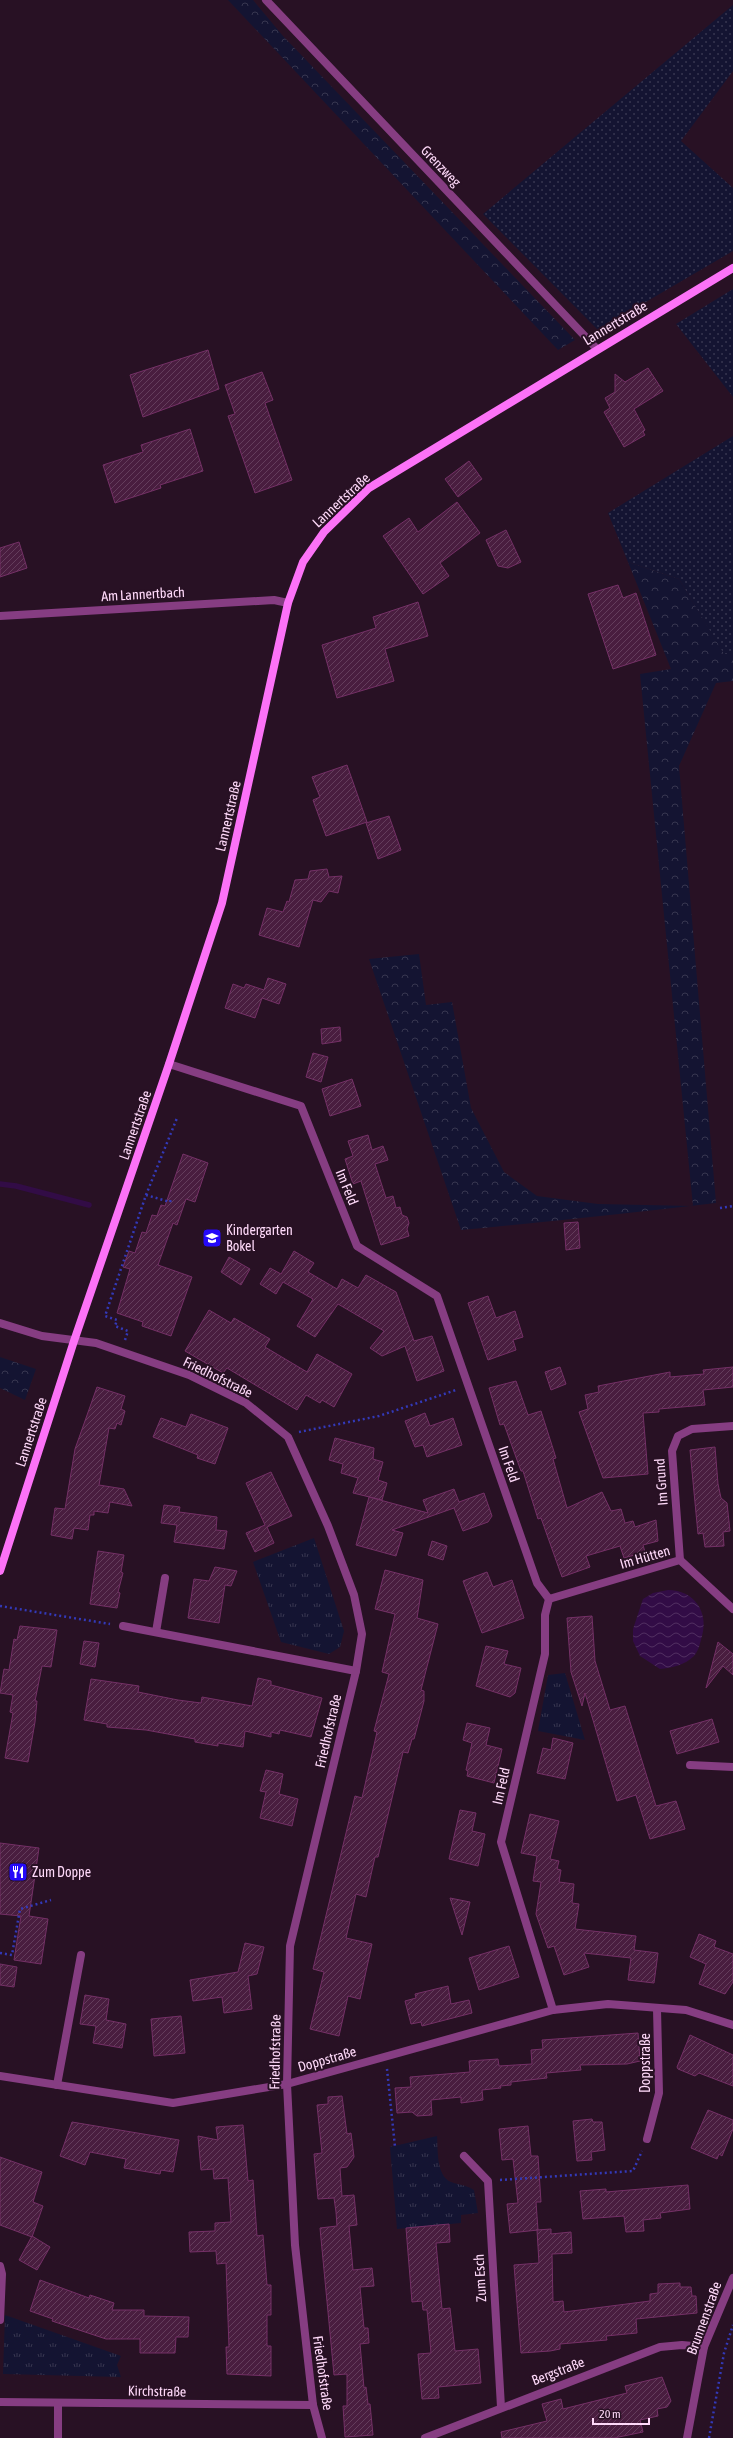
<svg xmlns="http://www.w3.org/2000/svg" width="733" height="2438" viewBox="0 0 733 2438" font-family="'Asap Condensed',sans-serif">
<defs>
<pattern id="grass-dots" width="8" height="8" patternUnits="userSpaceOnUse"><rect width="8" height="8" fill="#141432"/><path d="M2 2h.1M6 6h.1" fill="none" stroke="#373650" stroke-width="1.8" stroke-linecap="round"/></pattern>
<pattern id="forest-crowns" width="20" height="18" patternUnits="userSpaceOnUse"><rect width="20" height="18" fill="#141432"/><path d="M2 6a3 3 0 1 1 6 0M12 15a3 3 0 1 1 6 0" fill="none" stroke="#373650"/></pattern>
<pattern id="park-tufts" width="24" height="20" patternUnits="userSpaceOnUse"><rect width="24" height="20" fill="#141432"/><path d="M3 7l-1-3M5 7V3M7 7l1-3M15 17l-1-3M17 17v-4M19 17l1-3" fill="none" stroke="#373650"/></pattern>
<pattern id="water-waves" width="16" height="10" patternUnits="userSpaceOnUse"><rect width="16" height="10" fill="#320c46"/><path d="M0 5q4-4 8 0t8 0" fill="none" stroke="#512f61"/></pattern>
<pattern id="building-hatch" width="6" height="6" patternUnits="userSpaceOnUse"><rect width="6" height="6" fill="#491d3f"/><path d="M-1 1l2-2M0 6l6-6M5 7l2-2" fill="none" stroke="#643d5c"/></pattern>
</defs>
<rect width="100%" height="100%" fill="#281124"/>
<g fill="url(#grass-dots)">
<path d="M733,5V71L681,141L733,188V251L598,330L483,214Z"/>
<path d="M733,289V397L676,324Z"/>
<path d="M733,436V654L724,655L679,579L628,562L608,513Z"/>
</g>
<g fill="url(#forest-crowns)">
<path d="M228,0H253L283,36L575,340L558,350Z"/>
<path d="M628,562L679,579L724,654H733V681L716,683L679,766L716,1203C631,1213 546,1222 461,1230L369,959L419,954L426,1005L452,1002L471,1108L504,1172L537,1196L598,1204L693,1206L640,674L671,669Z"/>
<path d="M0,1357L36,1369L25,1400L0,1388Z"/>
</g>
<g fill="url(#park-tufts)">
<path d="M314,1538L344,1631L340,1647L329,1654L281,1642L253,1562Z"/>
<path d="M565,1673L585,1740L538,1731L548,1675Z"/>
<path d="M437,2136C438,2149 436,2176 451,2182C459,2185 466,2185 474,2190L478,2213L461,2215V2223L397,2229L390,2147Z"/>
<path d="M5,2315L121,2356L117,2365L121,2377L3,2374Z"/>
</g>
<path fill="url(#water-waves)" d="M668,1590C694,1590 709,1612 702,1636C700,1643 699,1650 694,1656C685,1665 672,1668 660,1669L640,1656L633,1641V1629L643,1599L653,1593Z"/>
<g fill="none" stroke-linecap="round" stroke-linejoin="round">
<path stroke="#320c46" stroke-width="5.5" d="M0,1184L16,1186L89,1205"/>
</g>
<g fill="url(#building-hatch)" stroke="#743066">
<path d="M208,350L219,389L143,417L130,375Z"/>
<path d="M648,368L663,391L634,409L645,430L643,432L645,435L624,447L604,412L610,408L605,398L615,392V374L625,382Z"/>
<path d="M262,372L273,400L265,403L292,480L255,493L228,416L235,414L225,385Z"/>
<path d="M190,429L203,471L160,485L161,488L115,503L103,465L143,452L141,445Z"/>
<path d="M469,461L482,479L458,497L445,479Z"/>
<path d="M457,502L480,533L440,563L449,576L423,594L383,536L409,518L418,532Z"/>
<path d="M506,530L521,562L508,568L498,566L486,540Z"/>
<path d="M19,542L27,568L0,577V548Z"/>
<path d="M618,585L623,598L636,593L656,655L613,669L588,594Z"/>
<path d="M418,602L428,636L385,649L394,681L337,698L322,645L376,628L373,617Z"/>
<path d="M347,765L367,822L326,836L313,800L320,797L312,777Z"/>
<path d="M389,816L401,850L378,859L366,823Z"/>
<path d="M327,869L329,877L342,876L338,893L329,891L321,902L313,900L299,947L259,935L267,908L283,912L287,901L289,902L295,880L308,879L310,871Z"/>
<path d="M268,978L286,984L279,1004L262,998L255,1018L225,1008L233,984L244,988L246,984L264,990Z"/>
<path d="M340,1027L341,1041L322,1044L321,1029Z"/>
<path d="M313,1053L328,1057L321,1082L306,1077Z"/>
<path d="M352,1079L361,1106L330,1116L322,1089Z"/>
<path d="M368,1135L372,1150L383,1146L388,1160L375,1164L386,1198L393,1196L396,1208L400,1207L402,1215L407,1217L409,1223L407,1229L409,1236L381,1245L361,1181L353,1184L345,1159L353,1156L348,1141Z"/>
<path d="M183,1154L208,1163L195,1202L186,1199L177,1225L173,1223L158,1265L192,1277L171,1336L142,1326L143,1322L117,1313L130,1269L123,1267L129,1251L135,1253L142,1232L146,1233L152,1215L157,1216L161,1205L165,1206Z"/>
<path d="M578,1222L580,1248L566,1250L564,1223Z"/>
<path d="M294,1251L314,1263L308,1272L337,1289L342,1279L358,1288L366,1275L396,1292L414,1341L432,1336L444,1371L417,1381L405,1346L382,1356L370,1348L384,1331L338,1304L315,1337L297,1326L313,1299L283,1282L276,1294L260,1284L270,1268L281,1274Z"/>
<path d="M229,1257L250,1269L241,1285L221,1272Z"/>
<path d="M488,1296L496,1318L515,1311L523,1337L513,1340L516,1350L488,1360L468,1303Z"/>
<path d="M209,1310L231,1323L234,1318L270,1339L265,1347L307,1372L317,1354L352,1374L334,1407L322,1400L320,1403L306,1395L297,1410L227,1368L223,1373L185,1351Z"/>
<path d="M560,1367L566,1384L551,1390L545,1372Z"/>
<path d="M733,1367V1387L703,1390L705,1405L659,1409V1412L643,1413L648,1474L603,1478L579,1412L588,1409L585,1395L599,1392L598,1386L670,1372V1377L704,1374L703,1370Z"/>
<path d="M516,1381L528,1415L541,1411L556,1458L553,1459L567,1508L602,1492L611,1511L621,1509L625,1523L633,1521L635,1527L656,1520L658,1541L643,1545L645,1552L624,1558L620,1546L586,1556L590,1567L562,1577L541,1518L538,1519L523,1471H521L504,1424L500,1425L489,1388Z"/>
<path d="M97,1387L125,1396L121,1409L125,1411L121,1425L117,1423L115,1429L109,1428L99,1485L124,1489L132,1506L110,1502L108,1513L94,1511V1515H90L88,1530L74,1528L72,1539L51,1535L55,1508L65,1509L75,1449Z"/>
<path d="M425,1413L430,1426L453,1418L462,1445L427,1457L423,1445L415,1447L405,1421Z"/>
<path d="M191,1414L228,1428L215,1464L197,1458L198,1455L153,1437L161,1418L186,1427Z"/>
<path d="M335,1438L374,1448L373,1459L383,1462L378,1480L387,1483L382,1500L353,1493L358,1478L341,1473L343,1464L329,1460Z"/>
<path d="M715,1447L718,1484L721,1498L727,1503L730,1531L723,1532L724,1546L705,1547L703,1533L698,1534L690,1450Z"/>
<path d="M271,1472L292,1516L267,1527L274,1543L255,1552L246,1533L265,1525L246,1483Z"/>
<path d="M454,1489L459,1502L484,1493L492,1516L488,1522L463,1531L454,1508L392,1530L403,1533L396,1556L356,1545L369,1497L428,1513L423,1500Z"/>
<path d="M164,1505L180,1507L179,1512L217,1517L216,1530L227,1531L224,1549L174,1542L177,1525L161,1523Z"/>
<path d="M432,1541L447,1546L443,1560L428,1555Z"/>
<path d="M98,1551L124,1555L121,1572L123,1573L118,1592L120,1593L117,1608L90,1604Z"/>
<path d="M215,1567L237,1571L231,1586L225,1585L219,1623L188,1618L194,1579L209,1581Z"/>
<path d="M385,1570L423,1580L417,1618L438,1624L421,1690L424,1691V1701L414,1739H412L408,1753L403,1752L378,1857H375L366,1897L356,1894L346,1938L372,1944L360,1999L348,1996L339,2036L310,2029L324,1972L313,1969L355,1796L362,1798L377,1732L374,1731L389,1674L382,1672L395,1614L375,1609Z"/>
<path d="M487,1572L493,1587L512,1580L524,1618L482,1633L463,1581Z"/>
<path d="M592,1616L595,1661L610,1710L625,1706L656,1806L676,1801L685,1829L650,1839L636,1795L617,1801L585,1693L582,1706L571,1672L567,1618Z"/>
<path d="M20,1626L57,1630L51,1667L42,1666L35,1701H37L35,1722L28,1762L5,1758L13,1713L10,1712L13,1695L0,1693L4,1669L9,1670L14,1639L17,1640Z"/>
<path d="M84,1641L99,1643L95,1667L80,1664Z"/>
<path d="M718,1642L733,1654V1675L723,1666L706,1688Z"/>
<path d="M486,1646L508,1651L504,1664L521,1668L515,1693L510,1697L476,1686Z"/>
<path d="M258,1678L271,1681V1685L322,1698L311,1737L280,1730L279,1734L271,1732V1737L245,1731L243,1747L218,1743V1746L195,1742V1739L146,1730L107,1727V1724L84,1720L91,1679L139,1686L138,1692L178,1700L201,1703L202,1697L252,1706Z"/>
<path d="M712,1719L719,1742L677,1754L670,1731Z"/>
<path d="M467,1723L490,1728L486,1745L502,1749L494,1783L467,1776L468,1771L466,1770L472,1743L463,1740Z"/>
<path d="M553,1738L573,1743L565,1779L537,1773L543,1748L551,1750Z"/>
<path d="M266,1770L283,1774L279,1794L298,1799L292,1826L260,1818L266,1792L260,1791Z"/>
<path d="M460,1810L476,1813L472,1831L485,1834L478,1866L449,1859Z"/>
<path d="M530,1814L559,1821L550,1859L559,1861L557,1869L561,1870L559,1882L574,1884L572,1903L579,1904L575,1929L636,1936L634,1950L658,1953L654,1983L628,1980L631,1958L584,1953L589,1967L564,1975L554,1946L548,1948L536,1914L541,1882L533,1881L537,1856L521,1853Z"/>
<path d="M0,1843L39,1848L29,1916L48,1919L41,1964L14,1960L21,1916L0,1914Z"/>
<path d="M450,1898L470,1902L462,1935Z"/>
<path d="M699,1934L716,1941L714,1947L733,1954V1982L725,1994L699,1984L706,1964L690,1957Z"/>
<path d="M245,1943L264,1947L257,1974L248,1976L252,2009L224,2013L222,1997L193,2001L190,1980L238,1972Z"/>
<path d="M509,1946L519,1977L479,1990L469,1958Z"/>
<path d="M0,1964L17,1967L14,1987L0,1985Z"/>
<path d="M448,1986L451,2004L469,2000L472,2013L422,2026L421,2022L411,2024L405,2001L416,1998L415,1994Z"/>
<path d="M85,1995L109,1999L106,2020L126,2024L122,2048L93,2043L96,2026L80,2024Z"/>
<path d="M181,2016L185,2053L154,2056L151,2019Z"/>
<path d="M638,2033L640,2061L627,2064L580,2065L581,2070L546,2073L547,2078L511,2082V2085L500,2086L501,2088L482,2090L483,2100L461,2103V2097L431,2100L432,2115L417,2116L412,2112L397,2113L395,2088L411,2087L410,2077L470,2072L469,2061L498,2059L499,2066L532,2064L531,2050L543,2049L542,2040Z"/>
<path d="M690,2035L733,2055V2086L699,2073L695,2076L678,2069L677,2067Z"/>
<path d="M342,2096L347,2134L351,2133L354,2157L347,2167L340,2168L342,2196L354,2195L357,2225L349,2226L353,2270L372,2268L374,2286L360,2287L364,2328H368L369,2343L360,2344L364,2388L366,2387L368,2404H370L373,2435L345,2437L343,2406H347V2374L334,2375L320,2228L337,2226L336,2212L334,2198L318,2199L314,2154L322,2153L317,2105L328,2104V2097Z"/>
<path d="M708,2110L733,2120V2129L722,2156L719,2154L717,2159L691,2148Z"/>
<path d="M592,2119L593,2122H602L605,2150L591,2152L592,2160L577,2161L573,2121Z"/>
<path d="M72,2122L179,2140L173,2172L161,2170L160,2174L124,2168L126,2159L90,2152L85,2165L60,2156Z"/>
<path d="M243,2125L248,2181L253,2180L257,2236L263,2235L267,2285H271V2315H267V2346H271V2376L227,2374L226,2347H229L226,2263L217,2264L216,2251L190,2252L189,2232L215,2231V2223L231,2222L228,2178L214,2179L213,2169L201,2170L198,2136L218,2140L216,2127Z"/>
<path d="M528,2126L531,2156H538L541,2202H536L538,2230L510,2233L507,2204L518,2203L513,2159L502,2160L499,2129Z"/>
<path d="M0,2157L42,2172L33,2202L43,2206L32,2237L0,2225Z"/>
<path d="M688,2185L690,2209L660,2213L661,2218L643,2220L644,2231L626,2232L624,2216L583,2219L580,2191L606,2189V2192Z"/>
<path d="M449,2224L450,2242L436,2243L442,2309L450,2308L455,2351L478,2349L481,2383L438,2387L439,2398L422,2399L418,2354L431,2353L427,2310H423L422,2301L412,2302L406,2228Z"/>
<path d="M551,2229V2234L571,2232L572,2253L552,2254L553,2302L563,2301L564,2312L650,2301V2294L658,2293V2284L680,2283V2287H691L692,2296H696L697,2313L636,2319L637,2333L606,2336L607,2340L560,2344V2349L550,2351L521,2353L514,2265L539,2263L537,2230Z"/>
<path d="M32,2236L50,2247L37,2270L19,2260Z"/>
<path d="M40,2280L89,2298L90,2295L114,2303L112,2310H144V2316L189,2317L188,2337H176L175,2353H140V2339H106L52,2321L53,2319L30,2311Z"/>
<path d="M662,2377L671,2401L667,2407L657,2409L658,2416L640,2420L643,2432L614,2438H502L501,2432L547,2421L542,2404L561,2399L563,2409L627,2393L625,2386Z"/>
</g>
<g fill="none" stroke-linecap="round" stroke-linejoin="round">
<g stroke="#3339b8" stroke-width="2.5" stroke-dasharray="2 3" stroke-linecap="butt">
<path d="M146,1195L170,1202L171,1199"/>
<path d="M720,1208L733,1206"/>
<path d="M125,1340L128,1331L115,1326L117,1320L105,1316L146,1195L177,1118"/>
<path d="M299,1432L379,1416L456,1390"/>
<path d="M0,1606L110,1624"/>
<path d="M0,1953L12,1955L20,1909L51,1900"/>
<path d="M387,2069L395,2147"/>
<path d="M500,2180L633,2171L642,2151"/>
<path d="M709,2438L724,2353L733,2325"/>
</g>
<g stroke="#863d82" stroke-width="8">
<path d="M156,1632L165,1578"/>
<path d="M690,1765L733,1767"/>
<path d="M57,2085L81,1955"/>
<path d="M0,2266L2,2274L0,2320"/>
</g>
<g stroke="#863d82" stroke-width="8">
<path d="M266,0L597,349"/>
<path d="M0,616L274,600L288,603"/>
<path d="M169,1064L301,1106L357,1246L437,1296L537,1583L549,1599L545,1615V1654L501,1842L553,2010"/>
<path d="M0,1323L42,1336L96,1343L189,1375L246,1403L288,1437L328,1526L354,1595L362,1634L356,1671L290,1946L287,2084L295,2245L313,2405L322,2438"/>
<path d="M680,1560L672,1451L678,1436L692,1429L733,1426"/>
<path d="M549,1599L680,1560L733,1609"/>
<path d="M123,1626L356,1671"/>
<path d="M0,2076L173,2103L287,2084L553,2010L608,2004L686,2010L733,2025"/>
<path d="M647,2139L659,2093L657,2009"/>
<path d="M464,2156L488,2181L501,2407"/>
<path d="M0,2402L313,2405"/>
<path d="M58,2403V2438"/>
<path d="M425,2438L660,2347L682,2345L704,2347"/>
<path d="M687,2438L704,2347L733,2278"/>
</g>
<path stroke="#fc72f7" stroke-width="8" d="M0,1571L74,1341L169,1064L222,903L288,603L303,562L324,532L369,488L733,268"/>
</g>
<defs>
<symbol id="school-square" viewBox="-11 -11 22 22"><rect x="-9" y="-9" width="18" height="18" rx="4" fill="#2409f9" stroke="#281124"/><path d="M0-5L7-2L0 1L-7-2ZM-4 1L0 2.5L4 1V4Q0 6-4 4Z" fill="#fff"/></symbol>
<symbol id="restaurant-square" viewBox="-11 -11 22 22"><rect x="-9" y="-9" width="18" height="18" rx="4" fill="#2409f9" stroke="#281124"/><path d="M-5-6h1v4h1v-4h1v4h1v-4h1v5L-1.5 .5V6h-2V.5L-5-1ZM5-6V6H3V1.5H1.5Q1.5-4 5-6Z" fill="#fff"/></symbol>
</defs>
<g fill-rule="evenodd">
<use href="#school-square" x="201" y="1227" width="22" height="22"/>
<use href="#restaurant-square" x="7" y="1861" width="22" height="22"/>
</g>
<g text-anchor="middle" stroke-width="4" stroke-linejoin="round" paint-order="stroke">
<g font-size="14" fill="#fed9f9" stroke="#281124">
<text transform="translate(441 166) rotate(46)" y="5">Grenzweg</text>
<text transform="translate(615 323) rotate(-31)" y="5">Lannertstraße</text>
<text transform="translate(341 500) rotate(-43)" y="5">Lannertstraße</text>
<text transform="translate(143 594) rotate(-3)" y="5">Am Lannertbach</text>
<text transform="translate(228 816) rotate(-77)" y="5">Lannertstraße</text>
<text transform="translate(135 1125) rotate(-71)" y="5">Lannertstraße</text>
<text transform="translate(347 1187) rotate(68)" y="5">Im Feld</text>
<text transform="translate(218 1377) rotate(26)" y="5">Friedhofstraße</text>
<text transform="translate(31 1432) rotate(-72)" y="5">Lannertstraße</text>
<text transform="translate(509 1464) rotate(71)" y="5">Im Feld</text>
<text transform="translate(661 1482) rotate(-94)" y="5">Im Grund</text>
<text transform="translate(645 1557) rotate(-16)" y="5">Im Hütten</text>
<text transform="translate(328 1731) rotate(-77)" y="5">Friedhofstraße</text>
<text transform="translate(501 1786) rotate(-77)" y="5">Im Feld</text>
<text transform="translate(275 2052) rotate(-89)" y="5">Friedhofstraße</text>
<text transform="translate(327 2059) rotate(-16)" y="5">Doppstraße</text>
<text transform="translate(645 2063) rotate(-90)" y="5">Doppstraße</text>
<text transform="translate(480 2278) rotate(-93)" y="5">Zum Esch</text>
<text transform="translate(704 2318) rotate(-70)" y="5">Brunnenstraße</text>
<text transform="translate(558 2371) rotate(-21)" y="5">Bergstraße</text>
<text transform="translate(323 2373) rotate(82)" y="5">Friedhofstraße</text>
<text transform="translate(157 2391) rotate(1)" y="5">Kirchstraße</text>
</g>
<g font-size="14" fill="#fed9f9" stroke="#281124" text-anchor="start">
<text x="226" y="1235">Kindergarten<tspan x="226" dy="16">Bokel</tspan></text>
<text x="32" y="1877">Zum Doppe</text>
</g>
</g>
<path d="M593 2418v6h56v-6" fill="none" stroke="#fed9f9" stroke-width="2"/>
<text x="599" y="2418" font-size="12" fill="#fed9f9" stroke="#281124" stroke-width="3" paint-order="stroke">20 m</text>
</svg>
